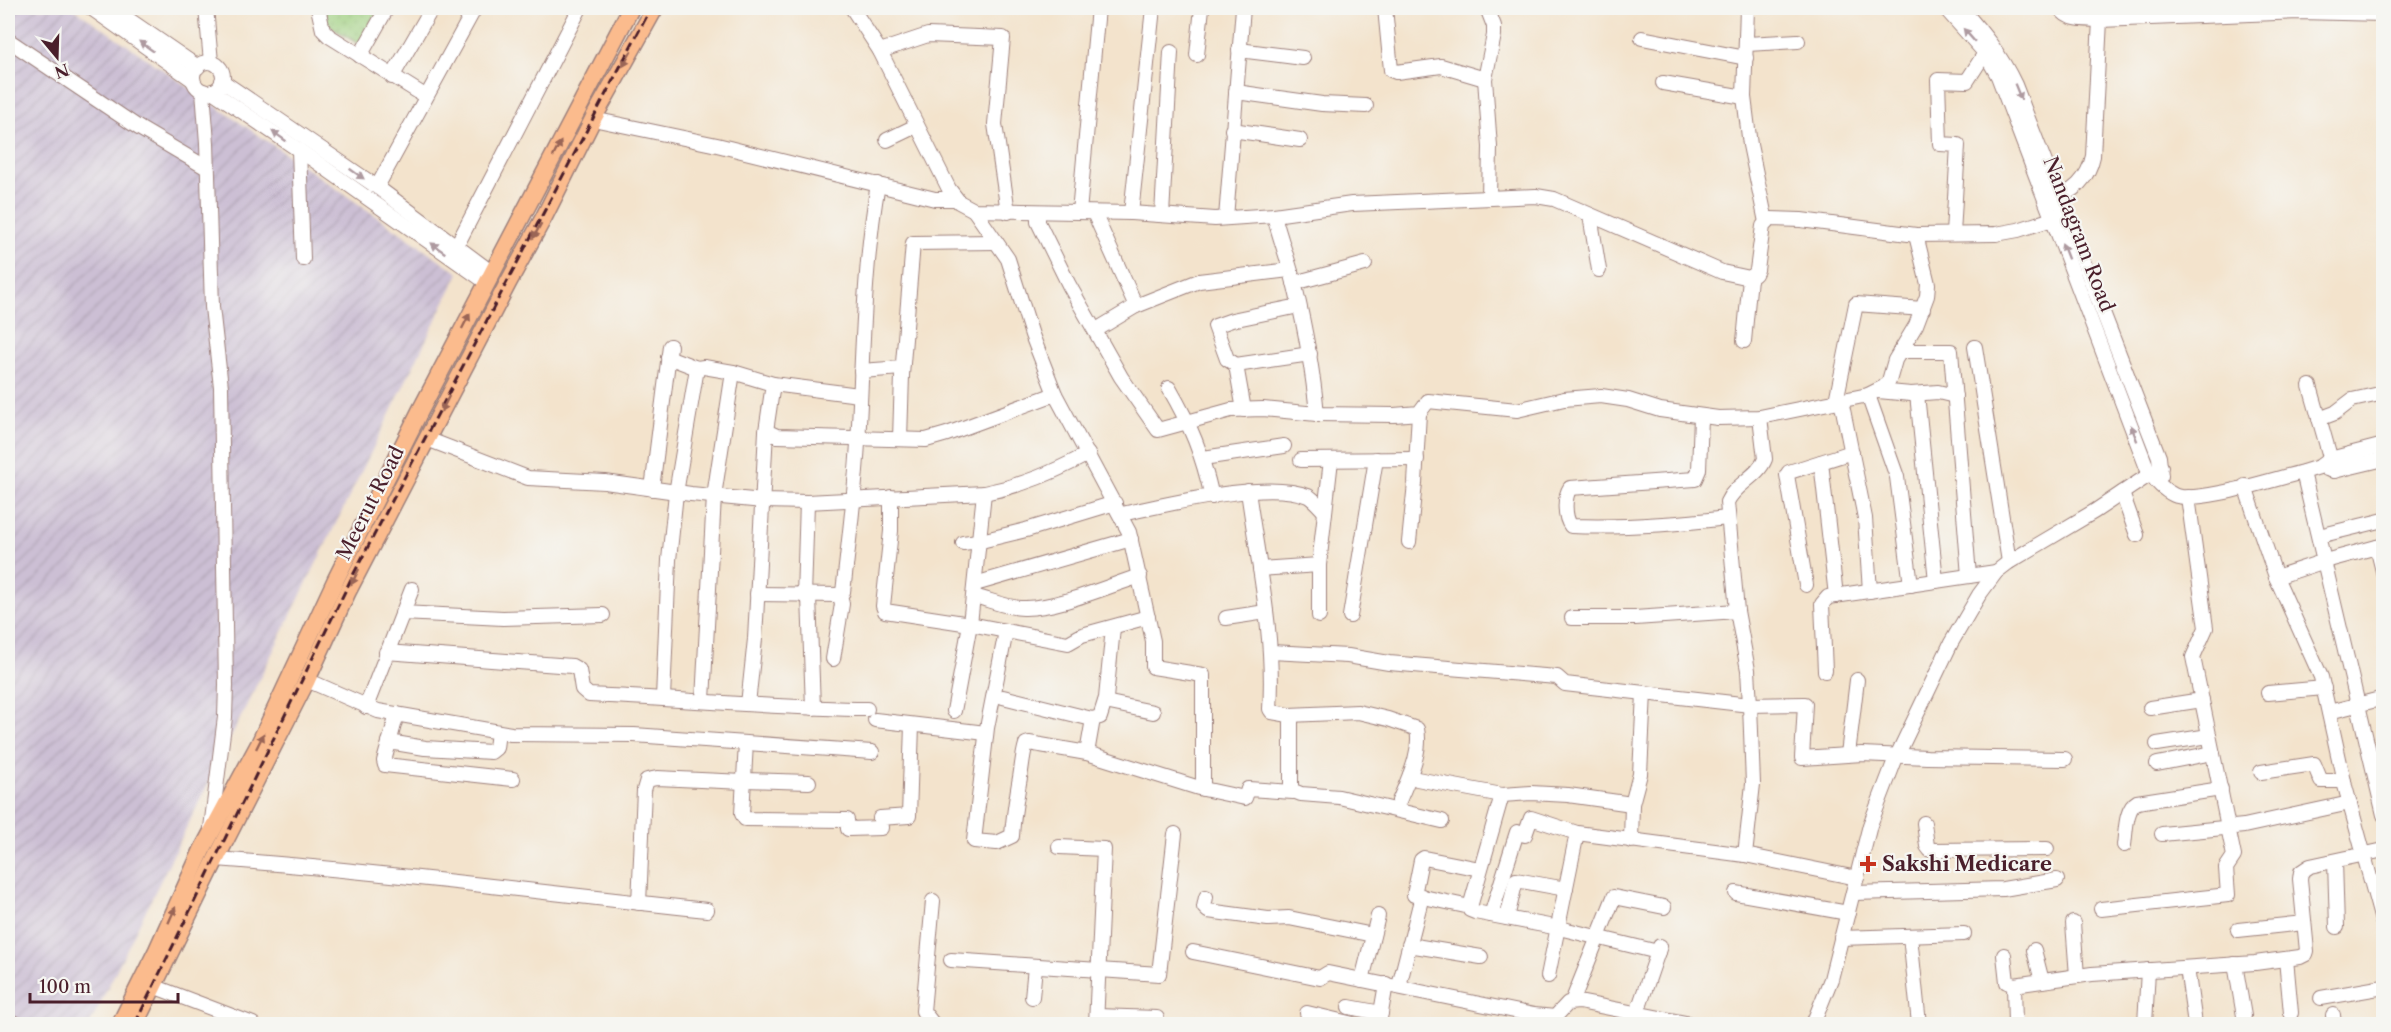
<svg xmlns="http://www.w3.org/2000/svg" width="2391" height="1032" viewBox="0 0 2391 1032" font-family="'Libre Caslon Text',serif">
<defs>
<pattern id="industrial-furrows" width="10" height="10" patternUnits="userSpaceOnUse" patternTransform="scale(1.5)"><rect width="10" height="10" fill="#ccbfd4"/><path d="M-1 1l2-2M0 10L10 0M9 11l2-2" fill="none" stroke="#b1a4b6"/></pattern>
<pattern id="grass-dots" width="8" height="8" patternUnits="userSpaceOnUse" patternTransform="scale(1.5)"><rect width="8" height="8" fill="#9ecf7e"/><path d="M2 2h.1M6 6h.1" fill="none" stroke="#8ab16d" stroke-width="1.8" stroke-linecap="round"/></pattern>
</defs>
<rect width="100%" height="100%" fill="#f6f6f2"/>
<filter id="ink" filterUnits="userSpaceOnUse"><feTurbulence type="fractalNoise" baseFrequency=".0167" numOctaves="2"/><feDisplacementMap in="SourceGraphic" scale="12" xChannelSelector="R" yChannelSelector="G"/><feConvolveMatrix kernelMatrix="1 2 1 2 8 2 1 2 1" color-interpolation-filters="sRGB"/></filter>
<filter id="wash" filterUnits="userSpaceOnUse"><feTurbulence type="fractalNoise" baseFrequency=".008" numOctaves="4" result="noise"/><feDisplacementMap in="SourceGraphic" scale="24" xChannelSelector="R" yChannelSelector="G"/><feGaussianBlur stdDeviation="1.35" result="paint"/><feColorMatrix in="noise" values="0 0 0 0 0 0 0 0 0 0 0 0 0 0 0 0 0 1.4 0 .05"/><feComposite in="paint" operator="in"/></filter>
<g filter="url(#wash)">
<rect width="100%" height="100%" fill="#f3e3cc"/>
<path fill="url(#industrial-furrows)" d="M8,8H73L459,273L90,1024H8Z"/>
<path fill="url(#grass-dots)" stroke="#747754" stroke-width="1.5" d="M325,8H379L360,45L326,24Z"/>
</g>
<g filter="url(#ink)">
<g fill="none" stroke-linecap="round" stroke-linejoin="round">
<defs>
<g id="minor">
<path d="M91,8L193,80"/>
<path d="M112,8L198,67"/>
<path d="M206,8L211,62"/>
<path d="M318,8L323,30L329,36L425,96"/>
<path d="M852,8L880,51L949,189L959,202L974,210L1131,213L1215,219L1274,215L1352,204L1536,196L1554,199L1722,272L1750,278L1755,274L1757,270L1763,226L1770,219L1801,220L1916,235L1996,234L2018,230L2065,215"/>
<path d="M1385,8L1391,70L1396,72L1441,66L1485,79"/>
<path d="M1487,8L1494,26V35L1485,79L1490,147L1489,198"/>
<path d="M1747,8L1744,97L1750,145L1766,222"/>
<path d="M1945,8L1985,53L1998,76L2147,468C2153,478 2163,490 2174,495C2195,505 2277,478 2303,472L2319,467L2330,459L2384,445"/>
<path d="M1961,8C1982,32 2001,55 2015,85L2159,457L2161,476"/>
<path d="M2060,8C2068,21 2085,19 2100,20L2299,12L2384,14"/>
<path d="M1642,38L1746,58"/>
<path d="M8,40L139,128L207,168"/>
<path d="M1747,44L1798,41"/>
<path d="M1239,50L1303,58"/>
<path d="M880,51L928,35L1003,38L995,124L1008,212"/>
<path d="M1197,55L1202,8"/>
<path d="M360,56L387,8"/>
<circle cx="208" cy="77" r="15"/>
<path d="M392,77L432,8"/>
<path d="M222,81L377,187L491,272"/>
<path d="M1663,83L1744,97"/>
<path d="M203,91L207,143L212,307L221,387L226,685L225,717L211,828"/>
<path d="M212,91L315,161L486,282"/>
<path d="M1236,92L1322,104L1366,106"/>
<path d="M593,119L717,145L935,199H955"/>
<path d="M1232,130L1300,140"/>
<path d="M887,140L916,126"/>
<path d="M299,150L303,259"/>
<path d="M377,187L475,8"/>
<path d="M2050,200C2073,193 2088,180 2093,156L2100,20"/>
<path d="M974,210L1008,259L1032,335L1055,394L1129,532L1153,641V667L1203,675V789"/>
<path d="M1038,212V222L1069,285L1121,377L1158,430L1231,410L1263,409L1317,414L1394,415L1419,413L1428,401L1517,410L1564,399L1601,396L1628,400L1660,410L1718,418L1760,417L1868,395L1884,387L1889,381L1895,360L1916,325L1927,296L1928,284L1916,235"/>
<path d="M1079,212L1098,8"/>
<path d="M1094,213L1136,306"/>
<path d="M1131,213L1153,8"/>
<path d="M1162,215L1171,52"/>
<path d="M1274,215C1280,239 1289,262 1295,286C1305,328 1313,371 1317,414"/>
<path d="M1590,215L1599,270"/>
<path d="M1226,218L1243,8"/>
<path d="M1953,234L1958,145L1940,144L1938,80L1967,81L1985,53"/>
<path d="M457,245L580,8"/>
<path d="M1294,283L1365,264"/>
<path d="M1096,330L1136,306L1199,281L1289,270"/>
<path d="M1744,341L1750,278"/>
<path d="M1975,347L2009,562"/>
<path d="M1900,351H1951L1969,576"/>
<path d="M668,357L697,368L704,367L733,372L773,384L859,395"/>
<path d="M1236,365L1310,354"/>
<path d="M861,371L902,368"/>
<path d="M2310,386L2334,471"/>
<path d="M1169,388C1191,426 1202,453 1212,497"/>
<path d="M1878,391L1911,394L1938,392L1955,396"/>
<path d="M1917,394L1936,581"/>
<path d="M1868,395L1897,477L1911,585"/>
<path d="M1841,400L1865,518L1870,591"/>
<path d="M1836,401L1856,304L1923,309"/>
<path d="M1244,410L1236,365L1227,359L1215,326L1232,320L1299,306"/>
<path d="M1701,417L1699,470L1695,479L1570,488C1564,497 1564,517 1571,526C1623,528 1676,524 1727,518"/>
<path d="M2319,419L2335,413L2352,400L2384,393"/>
<path d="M766,431L777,436L926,440L947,434L1055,394"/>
<path d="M427,439L528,478L605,482L691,494L763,501L807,502L984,493C1022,486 1054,472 1088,454"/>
<path d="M900,439L902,375L913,243L996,242"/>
<path d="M1203,458L1284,446"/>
<path d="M1301,460L1417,459"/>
<path d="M1821,462L1836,596"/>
<path d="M2327,469L2334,471L2384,459"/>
<path d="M2303,472L2384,815"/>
<path d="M2245,486L2276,577L2321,677L2345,786L2384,928"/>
<path d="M652,489L670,346"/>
<path d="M1248,491C1258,563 1275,636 1270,709L1272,712L1289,715L1291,721V790L1301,794L1339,797L1442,821"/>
<path d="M2122,493L2137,535"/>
<path d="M891,497V531L883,606L885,611L970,624L1068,643L1082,635L1148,617"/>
<path d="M1121,514C1167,505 1265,479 1308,496C1314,499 1320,507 1325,512"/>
<path d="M2319,536L2384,520"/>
<path d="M1409,542L1415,483L1419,413"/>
<path d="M963,543L985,540L1026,530L1115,503"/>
<path d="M2377,547L2384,575"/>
<path d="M1260,569L1319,565"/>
<path d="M2276,577L2325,561L2384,545"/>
<path d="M975,584L1131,539"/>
<path d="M1806,585L1787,475L1789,472L1852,452"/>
<path d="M757,594L840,595L843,592C849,542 855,493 858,443C863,357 863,269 878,184"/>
<path d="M804,596L807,502"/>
<path d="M809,596L813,708"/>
<path d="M974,596C990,600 1007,608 1023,608C1056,609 1108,586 1140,576"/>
<path d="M402,613L503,618L603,615"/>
<path d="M1319,616V565L1331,460"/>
<path d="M1350,616L1376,459"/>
<path d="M1226,618L1266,612"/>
<path d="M1572,618H1635L1737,611"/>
<path d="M1006,631L987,728L974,841L997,843L1012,836C1013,817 1016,801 1019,783C1022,769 1022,757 1026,744L1029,743L1087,753L1199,788L1245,798L1248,789L1293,792"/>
<path d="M386,652L572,666L579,670L582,689L589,695C682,699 774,708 867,709"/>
<path d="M1271,652L1348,656L1389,663L1557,677L1565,684L1750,705L1805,704L1802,758L1862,754L1927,757L2065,759"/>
<path d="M833,659L842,604L840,595"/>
<path d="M1825,671L1822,604L1828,597L1996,572"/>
<path d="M307,680L378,711L511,734L634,735L872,752"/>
<path d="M2268,693L2324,688"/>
<path d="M1003,697L1092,719L1100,717L1106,698L1113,628"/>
<path d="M663,698L669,560L676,493L697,368"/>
<path d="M703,700L714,496L733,372"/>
<path d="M1105,702L1153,712"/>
<path d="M748,704L755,639L766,431L773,384"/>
<path d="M366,707L412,589"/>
<path d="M2150,708L2202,700"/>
<path d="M954,711L970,624L984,493"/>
<path d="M2329,712L2384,698"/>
<path d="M397,714L384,761L385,765L513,779"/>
<path d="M1289,715L1358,712L1388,719L1417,729C1422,753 1408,779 1399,801"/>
<path d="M875,720L986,733"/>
<path d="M389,742L425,748L491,752L496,748L498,732"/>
<path d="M746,743L742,814L745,819L847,820L848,829L881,828L880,818L909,816L912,725"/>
<path d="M2157,744L2209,736"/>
<path d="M1087,753L1093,719"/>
<path d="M1848,754L1857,680"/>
<path d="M2157,764L2213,753"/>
<path d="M2261,772L2314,764L2321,781H2344"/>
<path d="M1410,775L1417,779L1502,795L1531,793L1568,795L1632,804"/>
<path d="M744,780L809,782"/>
<path d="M1924,823L1927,846L1930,850L2047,849"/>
<path d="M2162,834L2244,826L2350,803"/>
<path d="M1631,841L1632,804L1640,774L1644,693"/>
<path d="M2124,845C2126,832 2125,809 2137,802L2221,789"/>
<path d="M1059,847L1104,849L1096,1024"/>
<path d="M1745,855L1753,784L1750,705L1748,670L1737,611L1727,502C1735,484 1758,477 1765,459L1760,417"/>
<path d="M216,859C380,871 543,893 707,910"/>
<path d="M2335,861L2337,927"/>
<path d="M1480,869L1424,858L1421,860L1414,895L1470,907V910L1475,912L1559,928L1658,952"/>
<path d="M1736,893L1848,913"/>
<path d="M1853,893L2003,889L2057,880"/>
<path d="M1206,897L1204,907L1208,911L1268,919L1289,918L1373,935"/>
<path d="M933,901L923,1011L933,1024"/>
<path d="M639,903L644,790L647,780L657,778L744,782"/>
<path d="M1470,907L1502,795"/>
<path d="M2101,909L2228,895L2226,868L2234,856L2193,657L2206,628L2188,497"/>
<path d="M1491,915L1517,832L1525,835L1531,818L1577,833L1745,855L1857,878"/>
<path d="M1507,918L1516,880L1566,889"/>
<path d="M2073,923L2077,976"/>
<path d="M2238,930L2304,923"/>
<path d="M1910,936L1919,1024"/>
<path d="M1841,938L1964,934"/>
<path d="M1409,945L1481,957"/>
<path d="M2034,950L2042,981"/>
<path d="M1193,952L1320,978L1328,973L1534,1015L1555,1017L1568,1003L1579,1002L1691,1024"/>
<path d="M2004,955L2007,982L2014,985L2092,974L2255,963L2300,957L2306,954L2307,951L2300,879L2301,872L2310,866L2384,850"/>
<path d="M2286,959L2291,1013"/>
<path d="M951,960L1159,974L1175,834"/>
<path d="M2235,964L2244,1016"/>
<path d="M2187,968L2195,1024"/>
<path d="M1548,976L1577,833"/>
<path d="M1362,980L1378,916"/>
<path d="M2014,985L2015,1024"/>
<path d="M153,986L253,1024"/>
<path d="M1399,986L1422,896"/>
<path d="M1032,997L1035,967"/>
<path d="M2321,998L2384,987"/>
<path d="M1572,1002L1614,897L1664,907"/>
<path d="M1349,1007L1381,1013"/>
<path d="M1307,1013L1353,1024"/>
<path d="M1637,1013L1660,946"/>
<path d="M2333,1015L2334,1024"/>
<path d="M1097,1016L1157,1018"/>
<path d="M8,1020L16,1024"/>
<path d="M1379,1024L1386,984"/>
<path d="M1813,1024L1831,979L1870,825L1895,760L1951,643L1979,595L1996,572L2009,562L2095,511L2161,467"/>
<path d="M2145,1024L2148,970"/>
</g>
<g id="major">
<path d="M120,1024L157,950L202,850L259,744L336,579L420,411L631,8"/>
<path d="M135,1024L216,859L307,680L348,591L508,283L544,217L593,119L655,8"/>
</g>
</defs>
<use href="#minor" stroke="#9e817c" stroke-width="16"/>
<use href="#major" stroke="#9e817c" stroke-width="19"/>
<use href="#minor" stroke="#fff" stroke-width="14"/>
<use href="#major" stroke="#fbbb8d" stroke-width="16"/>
<path stroke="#4a1f2b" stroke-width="3" stroke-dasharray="9 4.5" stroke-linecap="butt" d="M135,1024L351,579L651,8"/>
</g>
<defs><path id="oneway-solid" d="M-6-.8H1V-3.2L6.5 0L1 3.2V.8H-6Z" transform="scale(1.5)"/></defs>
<g fill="#ae9aa0">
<use href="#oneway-solid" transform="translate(1969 35) rotate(-131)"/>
<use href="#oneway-solid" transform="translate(146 46) rotate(-145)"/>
<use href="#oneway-solid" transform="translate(2018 92) rotate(68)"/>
<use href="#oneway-solid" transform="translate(279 136) rotate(-145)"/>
<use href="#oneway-solid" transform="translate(357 174) rotate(35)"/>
<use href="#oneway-solid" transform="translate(438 248) rotate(-144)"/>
<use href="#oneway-solid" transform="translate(2065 251) rotate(-111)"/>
<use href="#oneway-solid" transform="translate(2134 433) rotate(-111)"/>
</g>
<g fill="#9a6557">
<use href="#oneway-solid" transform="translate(627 59) rotate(119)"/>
<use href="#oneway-solid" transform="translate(557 149) rotate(-63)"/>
<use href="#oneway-solid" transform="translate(537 231) rotate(119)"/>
<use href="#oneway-solid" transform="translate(466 321) rotate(-63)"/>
<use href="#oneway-solid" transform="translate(445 404) rotate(117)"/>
<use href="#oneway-solid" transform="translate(355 577) rotate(117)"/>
<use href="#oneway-solid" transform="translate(260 741) rotate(-64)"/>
<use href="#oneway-solid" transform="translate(172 915) rotate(-66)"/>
</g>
</g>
<path fill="#c8321e" stroke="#f6f6f2" stroke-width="2" d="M1865 855h6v6h6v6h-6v6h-6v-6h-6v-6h6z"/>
<g text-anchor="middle" stroke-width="4.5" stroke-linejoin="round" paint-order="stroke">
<g font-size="20" fill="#4a1f2b" stroke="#f6f6f2">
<text transform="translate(2079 234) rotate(69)" y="7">Nandagram Road</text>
<text transform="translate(370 503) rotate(-63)" y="7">Meerut Road</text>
</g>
<g font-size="20" font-weight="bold" fill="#4a1f2b" stroke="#f6f6f2" text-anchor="start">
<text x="1882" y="871">Sakshi Medicare</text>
</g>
</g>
<rect width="2391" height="1032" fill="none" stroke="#f6f6f2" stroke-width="30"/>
<g transform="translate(57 57) rotate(161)" stroke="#f6f6f2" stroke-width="4.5" paint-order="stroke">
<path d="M0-4.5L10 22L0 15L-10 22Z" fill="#4a1f2b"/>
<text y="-9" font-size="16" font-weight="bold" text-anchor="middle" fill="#4a1f2b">N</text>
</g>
<path d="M30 993v9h148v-9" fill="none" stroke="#4a1f2b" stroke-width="3"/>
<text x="39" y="993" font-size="18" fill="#4a1f2b" stroke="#f6f6f2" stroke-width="4.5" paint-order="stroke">100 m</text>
</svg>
